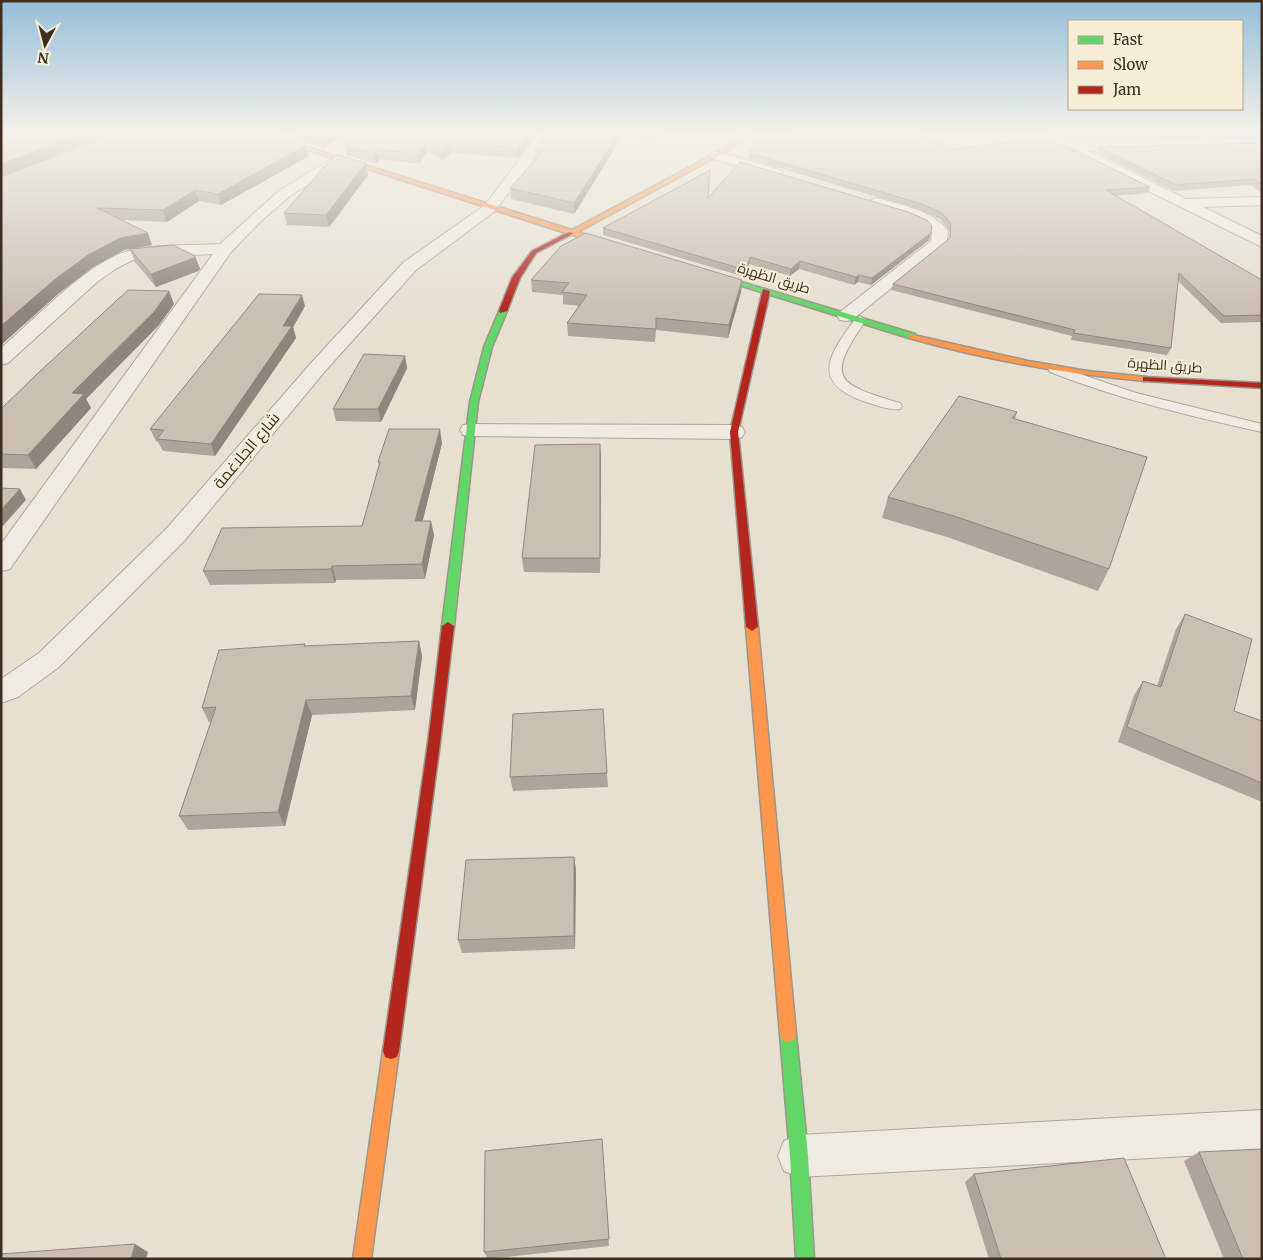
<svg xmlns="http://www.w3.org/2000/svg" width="1263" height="1260" viewBox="0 0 1263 1260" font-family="Merriweather,Cairo,serif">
<rect width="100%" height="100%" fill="#e7e0d1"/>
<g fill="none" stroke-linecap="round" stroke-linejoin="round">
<defs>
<g id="lane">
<path d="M860,316L866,320C825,379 836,384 900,403L902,406L900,409C890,411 876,405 866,402C809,383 829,354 856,318Z"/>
<path d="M1054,365L1136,393L1262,424V432C1189,416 1119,399 1050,372L1048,369L1050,366Z"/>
</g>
<g id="street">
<path d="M282,134H299L284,143H274L272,140Z"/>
<path d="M539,134H552L495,211L416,270L326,370L185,540L59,667L18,697L1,703V679L39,653L167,528L312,362L404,262L485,205Z"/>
<path d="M1028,134H1046L1072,143L1262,139V147L1088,151L1186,199L1262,197V205L1203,207L1262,236V247L1065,150L1030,137Z"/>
<path d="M716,151L780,170L782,173L780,176L775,177L711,158L709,155Z"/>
<path d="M338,155L343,156L345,159L343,162L290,196L261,221L231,252L10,569L1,571V544L213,254L157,257L133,260L117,268L97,282L8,363L1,365V348C33,321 86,264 125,252C155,243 190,246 220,244L280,190Z"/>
<path d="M876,198C899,204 933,210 948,231L947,243L852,320L846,321L840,320L837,316L840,312L931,241L932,232C915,217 892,212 871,206L868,203L871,200Z"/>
<path d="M471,424L734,425L742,427L745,432L742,437L734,439L471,436L463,435L460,430L463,425Z"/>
<path d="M1262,1110V1152L799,1177L784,1171L778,1156L784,1141L799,1135Z"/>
</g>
<g id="fast">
<path d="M705,271L915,334L916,336L909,338L703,274L702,273Z"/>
<path d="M500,309L507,311L492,347L478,402L454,626L448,630L442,626L470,402L484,347Z"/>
<path d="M788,1026L794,1028L796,1034L808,1156L814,1259H796L790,1156L780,1034L782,1028Z"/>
</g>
<g id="slow">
<path d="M259,134H266L572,230L714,154L746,134H752L718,156L578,232L618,245V247L616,248L569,234Z"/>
<path d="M909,334L1028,361L1087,371L1146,377L1150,379L1146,381C1065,374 987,360 909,338Z"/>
<path d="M752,623L758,627L796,1034L794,1040L788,1042L782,1040L780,1034L746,627Z"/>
<path d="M391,1043L397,1045L399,1051L371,1259H353L383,1051L385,1045Z"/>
</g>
<g id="jam">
<path d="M569,232L574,233L536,253L520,278L507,311L500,313L499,311L512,278L532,251Z"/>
<path d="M763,289L770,291L738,432L758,627L752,631L746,627L730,432Z"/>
<path d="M1143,377L1262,383V388L1146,381H1143Z"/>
<path d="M448,622L454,626L440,743L399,1051L397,1057L391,1059L385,1057L383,1051L428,743L442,626Z"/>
</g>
</defs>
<use href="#lane" stroke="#ada599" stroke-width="2"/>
<use href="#street" stroke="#ada599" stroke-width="2"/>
<use href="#fast" stroke="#9c958a" stroke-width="3"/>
<use href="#slow" stroke="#9c958a" stroke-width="3"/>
<use href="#jam" stroke="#9c958a" stroke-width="3"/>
<use href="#lane" fill="#efebe3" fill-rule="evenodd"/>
<use href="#street" fill="#efebe3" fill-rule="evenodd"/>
<use href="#fast" fill="#63d668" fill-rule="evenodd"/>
<use href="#slow" fill="#ff974d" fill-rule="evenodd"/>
<use href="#jam" fill="#b3261e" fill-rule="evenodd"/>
</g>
<g fill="#afa499">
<path d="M1,134H111L3,176L309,156L221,205L199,201L167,222L121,220L152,245L131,249L195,256L200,269L198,271L156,287L135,262L130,249L124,250L93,267L59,293L1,345Z"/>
<path d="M294,134H348L323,148L295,139Z"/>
<path d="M353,134H537L518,158L452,153L442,160L427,151L419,164L380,159L376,164L346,155L344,144Z"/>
<path d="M546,134H660L656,140L622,137L574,214L511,199L510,188L536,160L535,149Z"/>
<path d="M1056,134H1262V137L1072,141Z"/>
<path d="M791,142L955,149L1150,187L1148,193L1115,196L1262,280V322L1221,323L1178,281L1171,348L1167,355L1071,340L1072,336L891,290L893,284L949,239L950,231L940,219L918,209L748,159L749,153Z"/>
<path d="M1262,143V193L1251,185L1174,191L1096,153L1098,147Z"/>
<path d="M368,175L329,227L287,225L284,213Z"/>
<path d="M708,198L931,233L929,240L871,285L858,282L854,285L799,269L790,276L749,264L745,277L603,235V228Z"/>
<path d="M531,280H742L741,292L728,338L656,330L655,342L568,336L567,323L579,306L563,304V295L532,292Z"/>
<path d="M174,304L159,325L86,399L91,408L36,469L1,468V409Z"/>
<path d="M305,306L293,327L296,338L215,456L163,451L158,442L156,441L150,429Z"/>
<path d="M405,356L407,368L381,422L336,421L333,409Z"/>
<path d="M1017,412L1015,419L1109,569L1098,591L947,537L882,518L888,497Z"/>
<path d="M442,443L422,521L434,535L425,579L336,580L335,583L210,585L203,571L362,526L379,467L378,462Z"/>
<path d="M601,458L600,573L524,572L522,558Z"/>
<path d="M1185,614L1234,711L1262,721V802L1118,742L1134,695L1143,681L1157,686L1176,629Z"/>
<path d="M419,641L422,656L415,710L312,715L285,826L188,830L179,816L211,722H209L202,708L305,646Z"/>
<path d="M607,773L608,787L513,791L510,777Z"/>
<path d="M574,857L576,870L575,949L462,953L458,940Z"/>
<path d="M602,1139L609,1246L488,1259L484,1252Z"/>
<path d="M1199,1152L1262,1259H1224L1184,1161Z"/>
<path d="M974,1174L1166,1259H989L965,1182Z"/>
</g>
<g fill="#8e867d">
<path d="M81,134H111L1,177V164Z"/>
<path d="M328,134H348L323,148L321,137Z"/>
<path d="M528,134H537L518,158L517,148Z"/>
<path d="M618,134H622V137L574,214V203Z"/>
<path d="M656,134H660L656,140Z"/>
<path d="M426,141L427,151L419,164L418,154Z"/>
<path d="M451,142L452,153L442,160L441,149Z"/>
<path d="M306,145L309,156L221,205L218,194Z"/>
<path d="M378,149L380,159L376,164L374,154Z"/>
<path d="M366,163L368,175L329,227L326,215Z"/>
<path d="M195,190L199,201L167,222L163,210Z"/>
<path d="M148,233L152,245L124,250L93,267L59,293L1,345V326L53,281L88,255L120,238Z"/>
<path d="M931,233L929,240L871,285L872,278Z"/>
<path d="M195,256L200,269L198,271L156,287L151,274Z"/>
<path d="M750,257L749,264L745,277L746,270Z"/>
<path d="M800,261L799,269L790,276L791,269Z"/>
<path d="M859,275L858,282L854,285L856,277Z"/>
<path d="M742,280L741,292L728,338L729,325Z"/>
<path d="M169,291L174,304L159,325L86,399L91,408L36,469L28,455L72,393Z"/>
<path d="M302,295L305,306L293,327L296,338L215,456L211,444Z"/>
<path d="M405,356L407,368L381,422L378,409Z"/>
<path d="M440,429L442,443L419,536L415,521Z"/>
<path d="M600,444L601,458L600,573Z"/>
<path d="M20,489L26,500L1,528V510Z"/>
<path d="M431,521L434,535L425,579L422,564Z"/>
<path d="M332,566L336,580L335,583L331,569Z"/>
<path d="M419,641L422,656L415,710L411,696Z"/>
<path d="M306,700L312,715L285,826L278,812Z"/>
<path d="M574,857L576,870L575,949L574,936Z"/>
<path d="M135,1244L148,1252L146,1259H131Z"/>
</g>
<g fill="#cbbfb2" stroke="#8e867d">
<path d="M1,134H81L1,164Z"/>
<path d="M114,134H270L306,145L218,194L195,190L163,210L97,208L148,233L120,238L88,255L53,281L1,326V177Z"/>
<path d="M309,134H328L321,137Z"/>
<path d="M353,134H528L517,148L451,142L441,149L426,141L418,154L378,149L374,154L344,144Z"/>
<path d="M546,134H618L574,203L510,188L545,150L535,149Z"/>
<path d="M792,134H915L955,149L1044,138L1066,146L1150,187L1106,190L1262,280V315L1224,316L1179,273L1171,348L1073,333L1075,330L893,284L950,238L951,224L942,213L919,203L749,153L762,138L791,142Z"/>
<path d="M1070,134H1160L1074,135Z"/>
<path d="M1262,143V185L1254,179L1176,185L1098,147Z"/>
<path d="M338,155L366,163L326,215L284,213L330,160Z"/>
<path d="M740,162L908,212L927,220L932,226L931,233L872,278L859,275L856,277L800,261L791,269L750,257L746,270L603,228L710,170L708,198Z"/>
<path d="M586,233L742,280L729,325L656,318V329L567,323L587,295L562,292L569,283L531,280L561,246Z"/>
<path d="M173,245L195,256L194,258L151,274L130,249Z"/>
<path d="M128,290L169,291L154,312L72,393L84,394L28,455L1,454V409L37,374Z"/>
<path d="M259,294L302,295L283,326H292L211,444L157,439L164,430L150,429Z"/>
<path d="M364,354L405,356L378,409H333Z"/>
<path d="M959,396L1017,412L1012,418L1147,457L1109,569L954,516L888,497Z"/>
<path d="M389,429H440L415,521H431L422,564L332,566L331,569L203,571L222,528L362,526L380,462H378Z"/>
<path d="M600,444V558H522L535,445Z"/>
<path d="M1,488L20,489L1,510Z"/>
<path d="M1185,614L1252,639L1234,711L1262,721V783L1127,727L1143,681L1161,687Z"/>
<path d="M419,641L411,696L306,700L278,812L179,816L216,707L202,708L219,650L305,644L304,646Z"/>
<path d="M603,709L607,773L510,777L513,714Z"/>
<path d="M574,857V936L458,940L466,860Z"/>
<path d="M602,1139L609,1239L484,1252L485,1151Z"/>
<path d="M1262,1149V1259H1243L1199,1152Z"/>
<path d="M1124,1158L1166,1259H1001L974,1174Z"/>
<path d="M135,1244L131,1259H1V1254Z"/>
</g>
<linearGradient id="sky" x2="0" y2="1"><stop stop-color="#96bed9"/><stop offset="0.43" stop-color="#f4f1ea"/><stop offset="1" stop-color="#f4f1ea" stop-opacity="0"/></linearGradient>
<rect width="1263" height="310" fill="url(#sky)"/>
<g text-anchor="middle" stroke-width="4" stroke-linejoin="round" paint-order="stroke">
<g font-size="14" fill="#3d2e20" stroke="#f7eed8">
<text transform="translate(774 278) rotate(17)" y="5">طريق الظهرة</text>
<text transform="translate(1165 365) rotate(4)" y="5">طريق الظهرة</text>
</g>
<g font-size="16" fill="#3d2e20" stroke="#f7eed8">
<text transform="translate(246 450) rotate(-50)" y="6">شارع الجلاغمة</text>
</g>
</g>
<rect width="1263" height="1260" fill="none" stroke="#3d2e20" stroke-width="5"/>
<rect x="1068" y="20" width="175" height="90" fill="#f7eed8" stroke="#ada18e"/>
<rect x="1078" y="36" width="25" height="8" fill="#63d668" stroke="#ada18e"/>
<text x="1113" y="45" font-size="15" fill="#3d2e20">Fast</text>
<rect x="1078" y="61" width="25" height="8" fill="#ff974d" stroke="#ada18e"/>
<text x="1113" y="70" font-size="15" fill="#3d2e20">Slow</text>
<rect x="1078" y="86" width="25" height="8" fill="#b3261e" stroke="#ada18e"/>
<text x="1113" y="95" font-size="15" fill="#3d2e20">Jam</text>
<g transform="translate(45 45) rotate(187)" stroke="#f7eed8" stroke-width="4" paint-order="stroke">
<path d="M0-4L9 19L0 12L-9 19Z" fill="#3d2e20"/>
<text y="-8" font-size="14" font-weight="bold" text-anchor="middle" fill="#3d2e20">N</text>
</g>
</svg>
